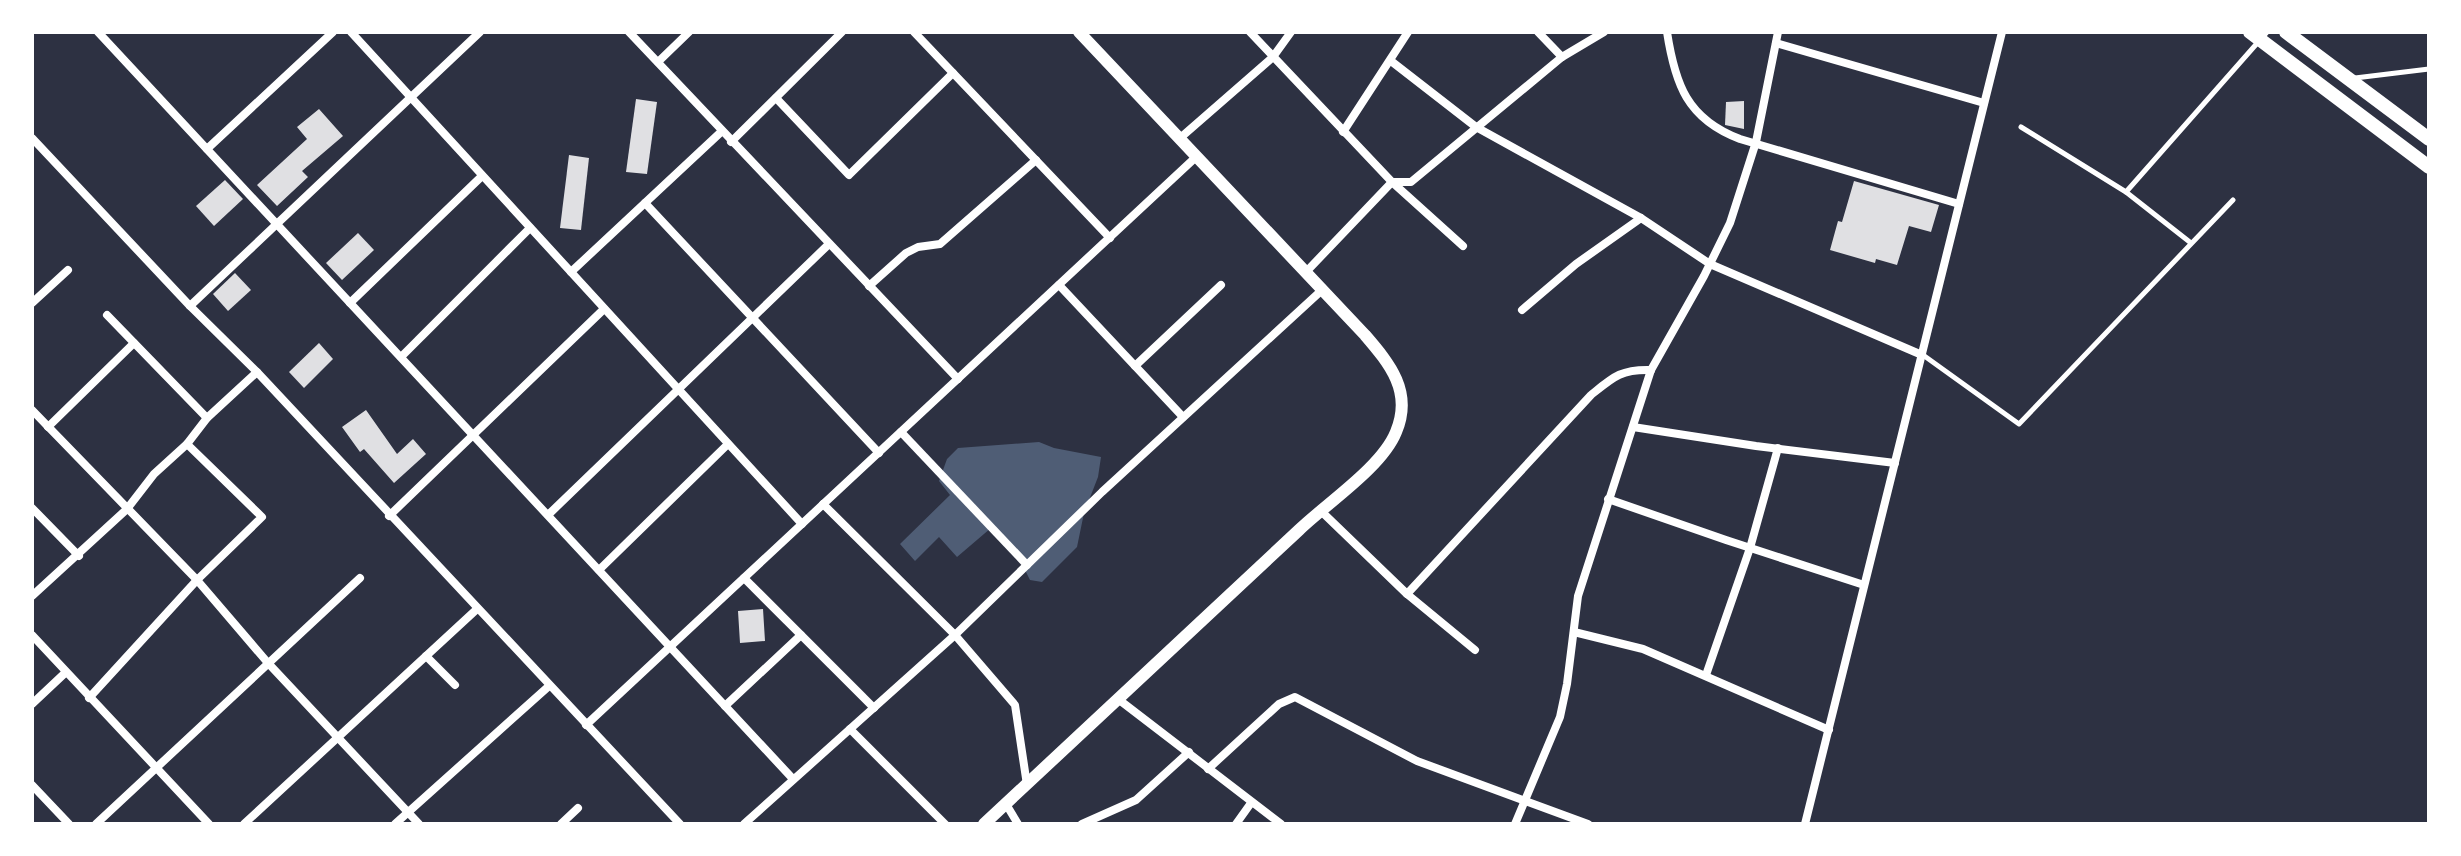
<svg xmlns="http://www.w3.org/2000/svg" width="2461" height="856" viewBox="0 0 2461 856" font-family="Commissioner,sans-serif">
<rect width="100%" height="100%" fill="#2d3142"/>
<path fill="#4f5d75" d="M1039,442L1054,448L1101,457L1098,477L1084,513L1077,547L1042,582L1030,580L1021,562L991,528L957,557L939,537L915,561L900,544L950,495L939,481L947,459L958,448Z"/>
<g fill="#e0e0e3">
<path d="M636,99L657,102L647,174L626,172Z"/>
<path d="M1744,101V129L1725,125L1726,102Z"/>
<path d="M319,109L343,136L302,171L308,177L277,206L257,185L307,139L297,127Z"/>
<path d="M569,155L589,158L581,230L560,228Z"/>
<path d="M225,180L243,199L214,226L196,206Z"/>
<path d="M1854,181L1939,205L1931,232L1909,226L1897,265L1876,259L1875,263L1830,250L1838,221L1842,222Z"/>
<path d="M358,233L374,250L342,280L326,263Z"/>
<path d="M235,273L251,290L228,311L213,294Z"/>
<path d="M319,343L333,359L304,388L289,372Z"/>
<path d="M366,410L397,454L413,439L426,454L394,483L364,449L360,452L342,427Z"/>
<path d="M763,609L765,641L740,643L738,611Z"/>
</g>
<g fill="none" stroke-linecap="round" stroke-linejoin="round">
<g stroke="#fff" stroke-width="5">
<path d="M2355,78L2429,69"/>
<path d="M2021,127L2126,192L2267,32"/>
<path d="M2126,192L2191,243"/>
<path d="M1923,355L2019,424L2233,200"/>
</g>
<g stroke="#fff" stroke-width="8">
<path d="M98,32L793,779"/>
<path d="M351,32L802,524"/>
<path d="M629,32L958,379"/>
<path d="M914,32L1110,238"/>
<path d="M1250,32L1392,182L1463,246"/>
<path d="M1538,32L1562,57"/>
<path d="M1667,32C1675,84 1687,119 1740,139L1959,204"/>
<path d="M1776,43L1984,103"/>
<path d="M1391,61L1476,127L1641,218L1710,264L1922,355"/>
<path d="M658,62L689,32"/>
<path d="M776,98L849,175L953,73"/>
<path d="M1343,132L1408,32"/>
<path d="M32,138L190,306L257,372L680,824"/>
<path d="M1179,139L1273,57L1291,32"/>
<path d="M731,142L842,32"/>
<path d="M207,149L333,32"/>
<path d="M645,203L879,453"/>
<path d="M571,272L721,132"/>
<path d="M1306,272L1392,182H1411L1562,57L1604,32"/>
<path d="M1059,285L1183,417"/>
<path d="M869,286L906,253L918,247L940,244L1036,160"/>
<path d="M32,303L68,270"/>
<path d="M350,303L482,176"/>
<path d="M190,306L480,32"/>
<path d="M1522,310L1576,264L1641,218"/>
<path d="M107,315L207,418"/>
<path d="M401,357L530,228"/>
<path d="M1135,366L1221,285"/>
<path d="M32,410L197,580L268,663L419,824"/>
<path d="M48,427L134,343"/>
<path d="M1633,427L1756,446L1895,463"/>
<path d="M901,432L1027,565"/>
<path d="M1608,499L1726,540L1864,585"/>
<path d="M823,504L955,635L1015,705L1027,785"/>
<path d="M32,508L79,556"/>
<path d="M1320,510L1407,594L1475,650"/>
<path d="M548,515L829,244"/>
<path d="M389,516L604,309"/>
<path d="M599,570L728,444"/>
<path d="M744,578L874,708"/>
<path d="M1407,594L1591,395C1613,377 1621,369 1651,370"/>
<path d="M32,596L127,509L154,474L187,444L207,418L257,372"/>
<path d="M1574,632L1643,649L1829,730"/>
<path d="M32,635L209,824"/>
<path d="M426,656L455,685"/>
<path d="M1706,675L1750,548L1778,448"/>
<path d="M89,698L197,580L262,517L187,444"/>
<path d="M1118,699L1281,824"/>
<path d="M32,704L65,673"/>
<path d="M725,706L801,635"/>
<path d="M586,725L1196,157"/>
<path d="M850,729L945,824"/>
<path d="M1208,769L1279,704L1295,697L1417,761L1588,824"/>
<path d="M32,785L69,824"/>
<path d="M1006,804L1018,824"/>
<path d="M96,824L360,578"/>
<path d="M244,824L477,609"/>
<path d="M395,824L549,686"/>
<path d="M561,824L578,808"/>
<path d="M744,824L955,635L1102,492L1322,290"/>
<path d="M1082,824L1136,800L1189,752"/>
<path d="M1236,824L1251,803"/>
<path d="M1515,824L1560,717L1567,684L1578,596L1651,370L1704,276L1730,223L1756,142L1778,32"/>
<path d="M1805,824L2002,32"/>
</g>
<path stroke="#fff" stroke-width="12" d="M984,824C1089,726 1194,628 1299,530C1327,503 1382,467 1396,432C1413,392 1390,364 1365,335L1079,32"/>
<g stroke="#fff" stroke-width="14">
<path d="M2250,32L2429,167"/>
<path d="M2286,32L2429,139"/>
</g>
</g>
<rect width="2461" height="856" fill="none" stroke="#ffffff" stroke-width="68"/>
</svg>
